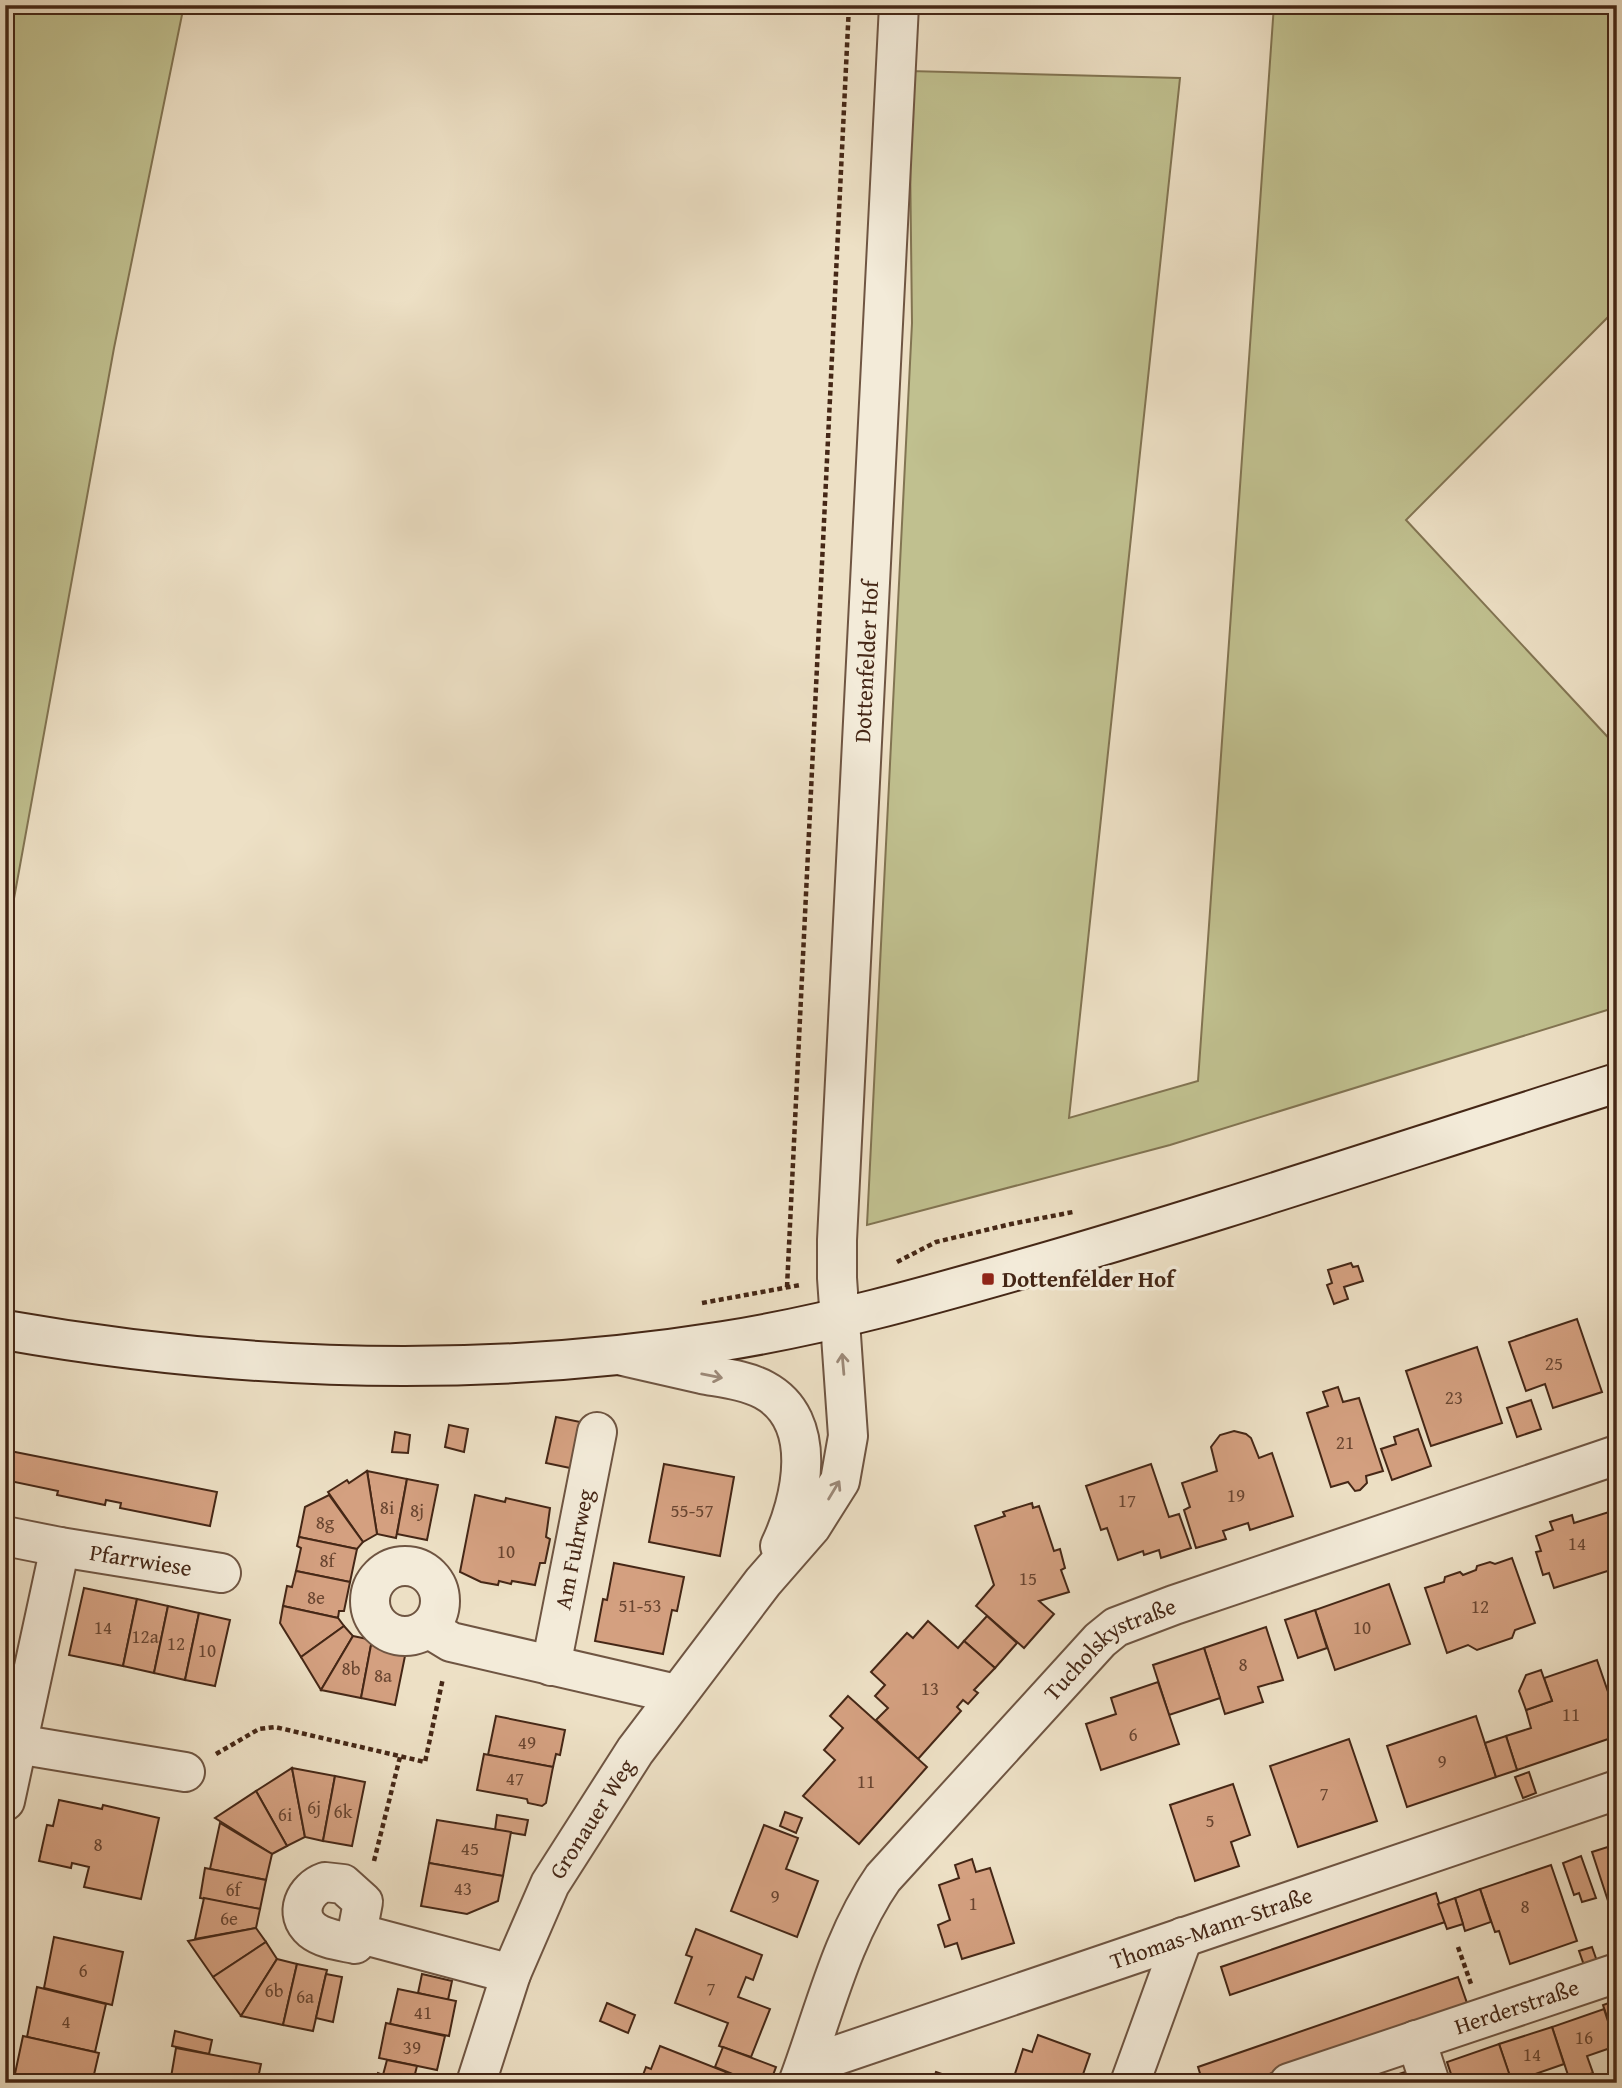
<svg xmlns="http://www.w3.org/2000/svg" width="1622" height="2088" viewBox="0 0 1622 2088" font-family="'Gentium Book Plus',serif">
<rect width="100%" height="100%" fill="#ede0c5"/>
<filter id="stains"><feTurbulence type="fractalNoise" baseFrequency=".00286" numOctaves="4"/><feColorMatrix values="0 0 0 0 .2 0 0 0 0 .09 0 0 0 0 .02 0 0 0 .5 -.17"/></filter>
<radialGradient id="worn" r=".72"><stop offset=".6" stop-color="#630" stop-opacity="0"/><stop offset="1" stop-color="#630" stop-opacity=".3"/></radialGradient>
<g fill="#c0c08f" stroke="#827452" stroke-width="2">
<path d="M5,5H184L114,348L5,948V276L10,266L5,245Z"/>
<path d="M1274,5H1617V308L1406,520L1617,747V1007L1170,1145L867,1225L912,323L909,71L1180,78L1069,1118L1198,1081Z"/>
</g>
<g fill="#d4a080" stroke="#452716" stroke-width="2">
<path d="M1351,1263L1353,1267L1358,1266L1363,1281L1344,1287L1348,1299L1334,1304L1327,1285L1332,1283L1328,1270Z"/>
<path d="M1577,1319L1602,1392L1553,1408L1545,1384L1526,1391L1509,1342Z"/>
<path d="M1477,1347L1502,1423L1431,1446L1406,1371Z"/>
<path d="M1338,1387L1343,1402L1359,1398L1383,1471L1366,1476L1367,1483L1360,1490L1355,1491L1348,1482L1331,1487L1307,1413L1328,1406L1323,1392Z"/>
<path d="M1531,1400L1541,1429L1517,1437L1507,1408Z"/>
<path d="M556,1417L585,1423L575,1469L546,1463Z"/>
<path d="M449,1425L468,1429L464,1452L445,1447Z"/>
<path d="M1418,1429L1431,1466L1392,1480L1381,1449L1396,1444L1394,1437Z"/>
<path d="M1234,1431L1246,1434L1251,1438L1259,1458L1272,1453L1293,1516L1250,1530L1248,1523L1223,1531L1226,1539L1196,1548L1184,1510L1190,1507L1182,1483L1217,1471L1211,1447L1220,1435Z"/>
<path d="M395,1432L410,1435L408,1453L392,1452Z"/>
<path d="M5,1450L217,1492L210,1526L120,1508L121,1503L106,1500L105,1505L57,1495L58,1491L5,1480Z"/>
<path d="M664,1464L734,1477L720,1556L649,1542Z"/>
<path d="M1151,1464L1169,1517L1179,1514L1191,1548L1161,1558L1159,1550L1144,1555L1143,1551L1118,1560L1107,1528L1101,1530L1086,1486Z"/>
<path d="M367,1471L407,1479L396,1538L377,1534Z"/>
<path d="M367,1471L377,1534L363,1542L328,1492L347,1480L349,1483Z"/>
<path d="M407,1479L438,1485L427,1540L397,1534Z"/>
<path d="M329,1495L363,1542L357,1549L299,1537L305,1507Z"/>
<path d="M475,1495L505,1502L506,1498L550,1508L546,1537L550,1539L545,1563H540L535,1585L512,1581L511,1584L499,1581L498,1585L481,1582L460,1572Z"/>
<path d="M1032,1503L1033,1508L1039,1506L1054,1551L1060,1549L1065,1568L1061,1570L1069,1592L1039,1601L1054,1614L1024,1648L976,1606L994,1585L975,1526L1005,1516L1003,1512Z"/>
<path d="M1617,1509V1534L1609,1512Z"/>
<path d="M1609,1512L1617,1534V1568L1554,1588L1549,1573L1543,1575L1536,1552L1541,1551L1536,1536L1553,1530L1550,1522L1572,1515L1574,1523Z"/>
<path d="M299,1537L357,1549L350,1582L296,1571L301,1548L297,1546Z"/>
<path d="M1512,1558L1535,1623L1515,1630L1512,1638L1477,1650L1468,1645L1447,1653L1425,1588L1444,1582L1445,1577L1460,1572L1463,1575L1476,1570L1477,1566L1490,1562L1495,1564Z"/>
<path d="M614,1563L684,1577L677,1611L672,1610L663,1654L595,1641L603,1599L607,1600Z"/>
<path d="M296,1571L350,1582L344,1611H339L338,1618L283,1606L287,1586L292,1587Z"/>
<path d="M1389,1584L1410,1644L1335,1670L1315,1610Z"/>
<path d="M84,1588L137,1599L123,1666L69,1655Z"/>
<path d="M137,1599L168,1606L154,1673L123,1666Z"/>
<path d="M168,1606L199,1613L185,1680L154,1673Z"/>
<path d="M283,1606L338,1618L344,1626L301,1657L280,1623Z"/>
<path d="M1315,1610L1327,1648L1298,1658L1285,1620Z"/>
<path d="M199,1613L230,1620L215,1686L185,1680Z"/>
<path d="M987,1616L1017,1643L995,1668L964,1641Z"/>
<path d="M928,1621L958,1648L964,1641L995,1668L974,1690L978,1693L968,1704L963,1700L957,1707L961,1711L918,1759L876,1720L888,1708L875,1696L885,1685L871,1672L907,1633L913,1638Z"/>
<path d="M344,1626L353,1636L321,1690L301,1657Z"/>
<path d="M1266,1627L1283,1680L1258,1687L1263,1702L1225,1714L1204,1648Z"/>
<path d="M353,1636L372,1640L361,1698L321,1690Z"/>
<path d="M371,1645L406,1651L395,1705L361,1698Z"/>
<path d="M1204,1648L1220,1698L1169,1715L1153,1665Z"/>
<path d="M1597,1660L1617,1718V1736L1517,1770L1506,1736L1531,1728L1526,1710L1552,1701L1544,1678Z"/>
<path d="M1541,1670L1552,1701L1526,1710L1519,1691L1526,1675Z"/>
<path d="M1158,1682L1179,1744L1101,1770L1086,1724L1116,1714L1111,1698Z"/>
<path d="M848,1696L927,1767L859,1844L803,1796L835,1760L824,1750L843,1728L830,1716Z"/>
<path d="M496,1716L565,1730L560,1755L556,1754L553,1767L488,1755Z"/>
<path d="M1476,1716L1496,1777L1407,1807L1387,1746Z"/>
<path d="M1506,1736L1517,1770L1496,1777L1485,1743Z"/>
<path d="M1349,1739L1377,1821L1298,1847L1270,1766Z"/>
<path d="M484,1754L553,1767L546,1803L542,1806L528,1803L527,1799L477,1790Z"/>
<path d="M292,1768L305,1837L287,1846L256,1791Z"/>
<path d="M292,1768L335,1776L323,1841L305,1837Z"/>
<path d="M1529,1772L1536,1793L1523,1798L1515,1777Z"/>
<path d="M335,1776L365,1782L352,1846L323,1841Z"/>
<path d="M1233,1784L1250,1835L1231,1842L1239,1866L1195,1881L1170,1805Z"/>
<path d="M256,1791L287,1846L272,1854L215,1818Z"/>
<path d="M59,1800L102,1809L103,1805L159,1818L141,1899L84,1887L89,1867L72,1863L71,1868L39,1861L47,1825L53,1826Z"/>
<path d="M785,1812L802,1818L796,1833L780,1826Z"/>
<path d="M497,1815L528,1820L525,1835L495,1830Z"/>
<path d="M437,1820L511,1832L503,1876L429,1863Z"/>
<path d="M220,1823L272,1854L266,1880L210,1869Z"/>
<path d="M764,1825L798,1838L786,1869L818,1881L797,1937L731,1911Z"/>
<path d="M1617,1844V1908L1611,1910L1592,1852Z"/>
<path d="M1581,1856L1596,1898L1582,1902L1579,1893L1574,1895L1563,1863Z"/>
<path d="M972,1859L976,1872L990,1868L1014,1943L962,1959L957,1943L945,1947L938,1925L950,1920L939,1885L959,1878L955,1865Z"/>
<path d="M429,1863L503,1876L498,1901L467,1914L421,1906Z"/>
<path d="M1551,1865L1577,1941L1510,1964L1499,1931L1495,1932L1480,1889Z"/>
<path d="M205,1868L266,1880L260,1909L200,1898Z"/>
<path d="M1480,1889L1491,1922L1465,1931L1455,1898Z"/>
<path d="M1436,1893L1445,1922L1230,1995L1221,1967Z"/>
<path d="M204,1898L260,1909L256,1928L195,1939Z"/>
<path d="M1455,1898L1463,1924L1447,1929L1438,1904Z"/>
<path d="M256,1928L266,1942L213,1977L188,1941Z"/>
<path d="M696,1929L762,1955L753,1980L746,1977L738,1997L770,2009L751,2057L719,2046L728,2023L675,2003L692,1957L686,1955Z"/>
<path d="M54,1937L123,1952L112,2005L44,1988Z"/>
<path d="M266,1942L277,1959L241,2016L213,1977Z"/>
<path d="M1592,1947L1598,1964L1585,1968L1579,1951Z"/>
<path d="M277,1959L297,1964L283,2025L241,2016Z"/>
<path d="M297,1964L327,1970L313,2031L283,2025Z"/>
<path d="M326,1974L342,1977L333,2022L316,2018Z"/>
<path d="M422,1974L452,1981L448,2000L418,1993Z"/>
<path d="M1458,1977L1468,2006L1243,2083H1203L1198,2067Z"/>
<path d="M37,1987L106,2004L95,2052L27,2037Z"/>
<path d="M398,1989L456,2001L449,2036L390,2024Z"/>
<path d="M1617,2000V2047L1603,2005Z"/>
<path d="M607,2003L635,2015L628,2033L600,2021Z"/>
<path d="M1604,2009L1616,2046L1587,2056L1593,2073L1570,2081L1552,2027Z"/>
<path d="M386,2023L445,2036L437,2070L379,2058Z"/>
<path d="M1552,2027L1564,2064L1535,2074L1538,2083H1512L1499,2044Z"/>
<path d="M175,2031L212,2040L209,2054L172,2046Z"/>
<path d="M1038,2035L1090,2054L1080,2083H1020L1013,2080L1023,2049L1032,2052Z"/>
<path d="M23,2036L99,2053L92,2083H13Z"/>
<path d="M1499,2044L1512,2082L1454,2083L1447,2062Z"/>
<path d="M660,2046L726,2072L721,2083H640L646,2067L651,2069Z"/>
<path d="M723,2047L776,2067L770,2083H743L745,2079L715,2067Z"/>
<path d="M176,2048L261,2064L257,2083H170Z"/>
<path d="M387,2060L417,2066L413,2082L416,2083H376L378,2073L383,2075Z"/>
<path d="M936,2072L965,2082V2083H932Z"/>
<path d="M1405,2072L1408,2083H1371Z"/>
</g>
<g fill="none" stroke-linecap="round" stroke-linejoin="round">
<defs>
<g id="street">
<path d="M623,1356C649,1362 676,1368 702,1374C723,1378 745,1380 764,1390C820,1420 802,1500 780,1546"/>
<path id="s1" d="M5,1536L60,1547L221,1573"/>
<circle cx="405" cy="1601" r="35"/>
<path d="M428,1628L451,1642L676,1694"/>
<path id="s2" d="M551,1666L597,1432"/>
<path d="M5,1742L185,1772"/>
<path d="M5,1801L60,1547"/>
<path d="M325,1882L343,1884L363,1902L355,1944C341,1941 323,1939 312,1930C293,1914 305,1889 325,1882Z"/>
<path d="M357,1933L511,1974"/>
<path d="M1416,2040L1430,2083"/>
<path id="s3" d="M805,2066L1617,1790"/>
<path id="s4" d="M476,2083L511,1974L550,1884L635,1751L763,1582L811,1527L840,1481L848,1436L837,1278V1240L899,5"/>
<path id="s5" d="M798,2083C824,2014 841,1938 883,1878L1100,1640L1116,1627L1174,1605L1617,1455"/>
<path d="M1130,2083L1183,1937"/>
<path id="s6" d="M1289,2083L1617,1973"/>
</g>
<path id="secondary" d="M5,1330C243,1372 486,1379 724,1341C825,1325 924,1297 1022,1269C1222,1212 1419,1145 1617,1083"/>
</defs>
<use href="#street" stroke="#6f5542" stroke-width="42"/>
<use href="#secondary" stroke="#452716" stroke-width="42"/>
<g stroke="#452716" stroke-width="4.5" stroke-dasharray="5 3.5" stroke-linecap="butt">
<path d="M897,1262L936,1242L1011,1224L1073,1212"/>
<path d="M787,1287L849,5"/>
<path d="M702,1303L800,1285"/>
<path d="M216,1754L259,1729L275,1727L425,1762L443,1678"/>
<path d="M374,1861L400,1757"/>
<path d="M1458,1947L1471,1984"/>
</g>
<use href="#street" stroke="#f3ebd9" stroke-width="38"/>
<use href="#secondary" stroke="#f3ebd9" stroke-width="38"/>
</g>
<defs><path id="oneway-shaft" d="M-6 0H5M1.5-3L5.5 0L1.5 3" fill="none" stroke-width="1.6" stroke-linecap="round" stroke-linejoin="round" transform="scale(1.75)"/></defs>
<g stroke="#9c8978">
<use href="#oneway-shaft" transform="translate(843 1364) rotate(-95)"/>
<use href="#oneway-shaft" transform="translate(712 1376) rotate(11)"/>
<use href="#oneway-shaft" transform="translate(834 1490) rotate(-59)"/>
</g>
<rect fill="#8f2418" stroke="#f3ebd9" stroke-width="2.5" x="981" y="1272" width="14" height="14" rx="3.5"/>
<g text-anchor="middle" stroke-width="7" stroke-linejoin="round" paint-order="stroke">
<g font-size="19" fill="#694530">
<text x="1554" y="1370">25</text>
<text x="1454" y="1404">23</text>
<text x="1345" y="1449">21</text>
<text x="1236" y="1502">19</text>
<text x="1127" y="1507">17</text>
<text x="387" y="1514">8i</text>
<text x="417" y="1517">8j</text>
<text x="692" y="1517">55-57</text>
<text x="325" y="1529">8g</text>
<text x="1577" y="1550">14</text>
<text x="506" y="1558">10</text>
<text x="327" y="1567">8f</text>
<text x="1028" y="1585">15</text>
<text x="316" y="1604">8e</text>
<text x="640" y="1612">51-53</text>
<text x="1480" y="1613">12</text>
<text x="103" y="1634">14</text>
<text x="1362" y="1634">10</text>
<text x="145" y="1643">12a</text>
<text x="176" y="1650">12</text>
<text x="207" y="1657">10</text>
<text x="1243" y="1671">8</text>
<text x="351" y="1675">8b</text>
<text x="383" y="1682">8a</text>
<text x="930" y="1695">13</text>
<text x="1571" y="1721">11</text>
<text x="1133" y="1741">6</text>
<text x="527" y="1749">49</text>
<text x="1442" y="1768">9</text>
<text x="515" y="1785">47</text>
<text x="866" y="1788">11</text>
<text x="1324" y="1800">7</text>
<text x="314" y="1814">6j</text>
<text x="343" y="1818">6k</text>
<text x="285" y="1821">6i</text>
<text x="1210" y="1827">5</text>
<text x="98" y="1851">8</text>
<text x="470" y="1855">45</text>
<text x="463" y="1895">43</text>
<text x="233" y="1896">6f</text>
<text x="775" y="1903">9</text>
<text x="973" y="1910">1</text>
<text x="1525" y="1913">8</text>
<text x="229" y="1925">6e</text>
<text x="83" y="1977">6</text>
<text x="711" y="1995">7</text>
<text x="274" y="1997">6b</text>
<text x="305" y="2003">6a</text>
<text x="423" y="2019">41</text>
<text x="66" y="2028">4</text>
<text x="1584" y="2044">16</text>
<text x="412" y="2054">39</text>
<text x="1532" y="2061">14</text>
</g>
<g font-size="23" fill="#452716" stroke="#f3ebd9">
<text dy="8" stroke="none"><textPath href="#s4" startOffset="1531">Dottenfelder Hof</textPath></text>
<text dy="8" stroke="none"><textPath href="#s2" startOffset="119">Am Fuhrweg</textPath></text>
<text dy="8" stroke="none"><textPath href="#s1" startOffset="138">Pfarrwiese</textPath></text>
<text dy="8" stroke="none"><textPath href="#s5" startOffset="548">Tucholskystraße</textPath></text>
<text dy="8" stroke="none"><textPath href="#s4" startOffset="290">Gronauer Weg</textPath></text>
<text dy="8" stroke="none"><textPath href="#s3" startOffset="429">Thomas-Mann-Straße</textPath></text>
<text dy="8" stroke="none"><textPath href="#s6" startOffset="240">Herderstraße</textPath></text>
</g>
<g font-size="23" font-weight="bold" fill="#452716" stroke="#f3ebd9" text-anchor="start">
<text x="1002" y="1287">Dottenfelder Hof</text>
</g>
</g>
<rect width="1622" height="2088" fill="none" stroke="#ede0c5" stroke-width="28"/>
<rect x="7" y="7" width="1608" height="2074" fill="none" stroke="#452716" stroke-width="3.5"/>
<rect x="14" y="14" width="1594" height="2060" fill="none" stroke="#452716" stroke-width="2"/>
<rect width="100%" height="100%" filter="url(#stains)"/>
<rect width="100%" height="100%" fill="url(#worn)"/>
</svg>
